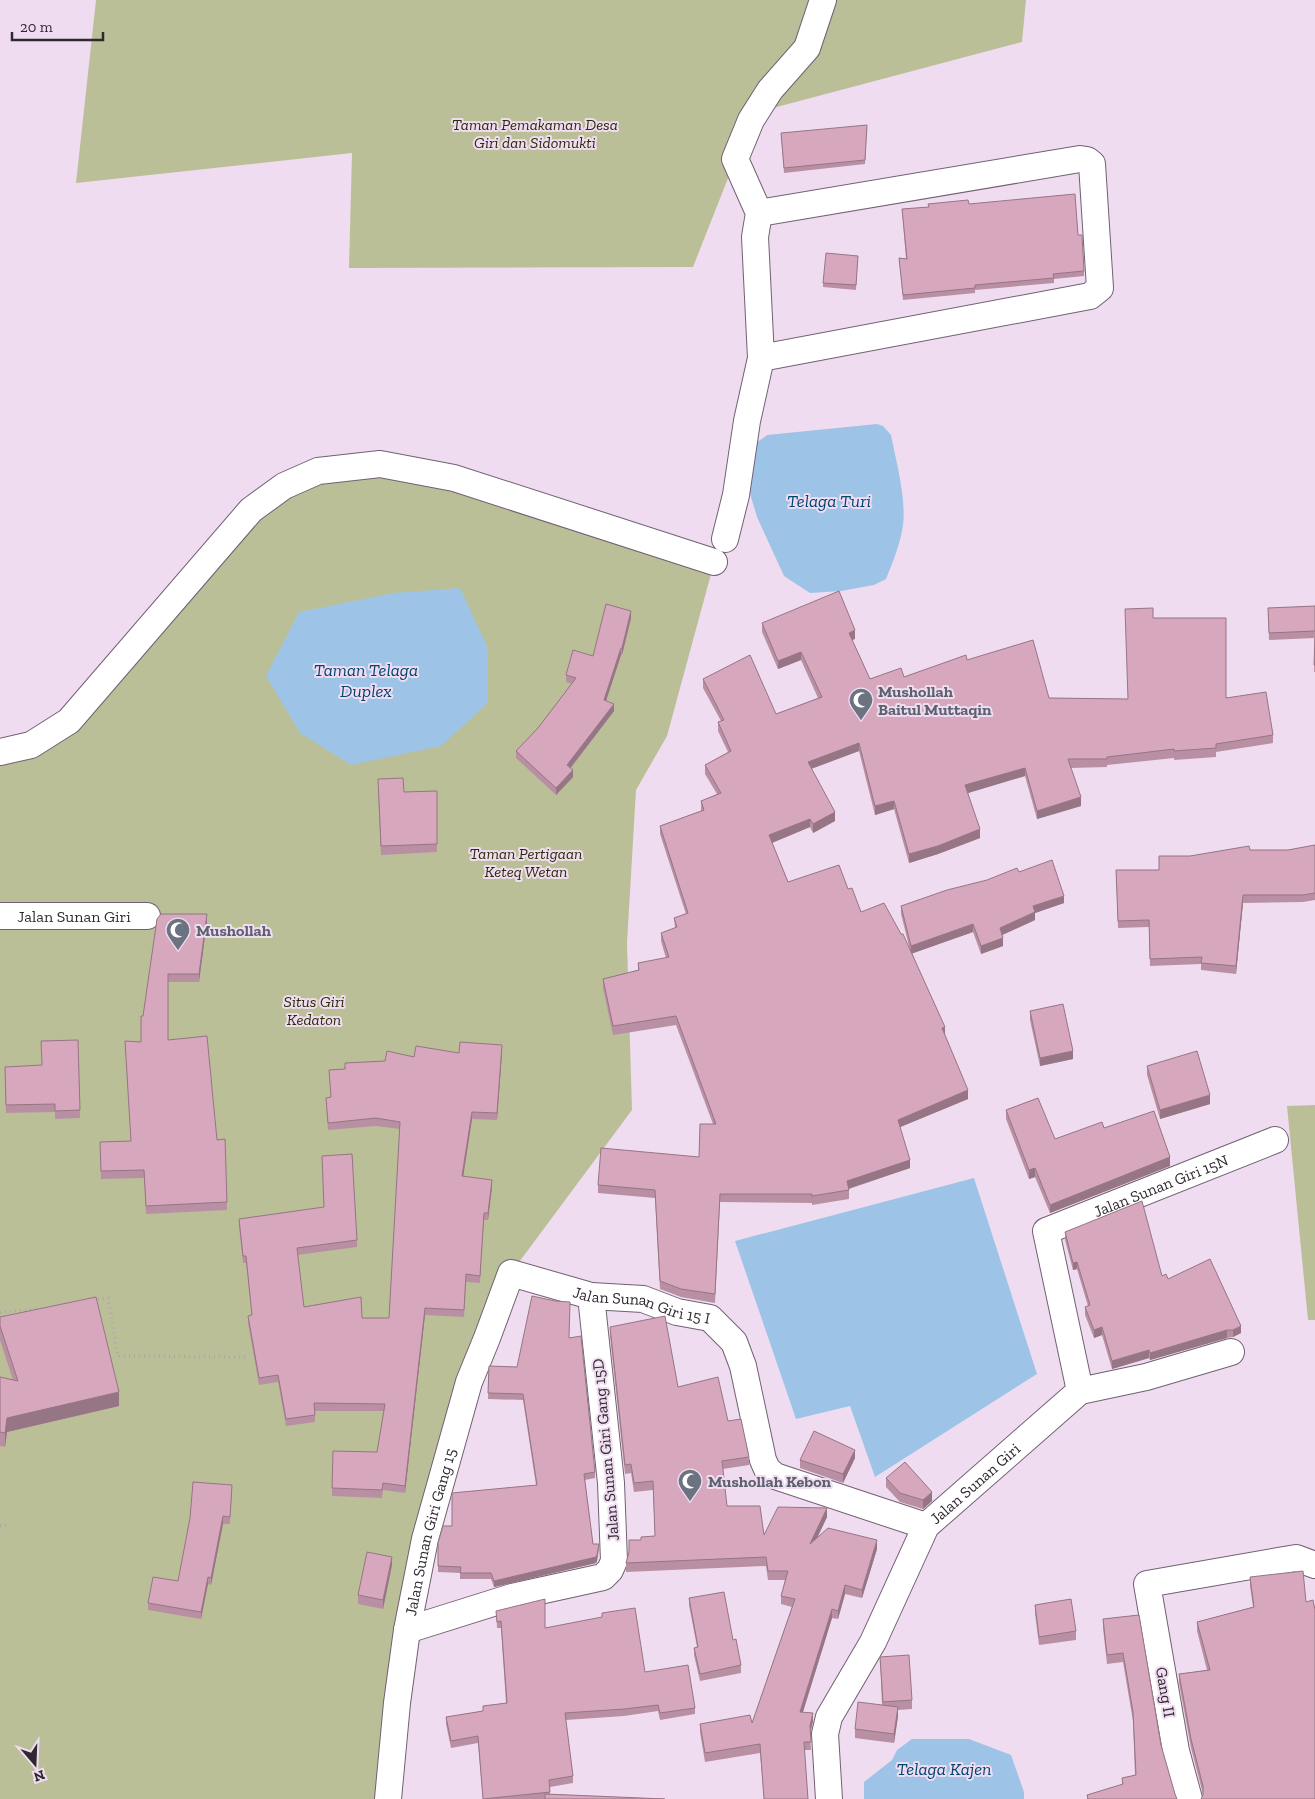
<svg xmlns="http://www.w3.org/2000/svg" width="1315" height="1799" viewBox="0 0 1315 1799" font-family="'Zilla Slab',serif">
<rect width="100%" height="100%" fill="#f0dcf1"/>
<g fill="#bbbf98">
<path d="M96,0H1026L1022,42L773,108L751,120L693,267L349,268L352,153L76,183Z"/>
<path d="M398,467L711,574L667,736L636,790L627,943L632,1110L511,1273L425,1539L388,1799H0V752L31,745L284,486Z"/>
<path d="M1315,1105V1320H1308L1287,1106Z"/>
</g>
<g fill="#9dc4e6">
<path d="M877,424L883,426L891,435C896,461 908,504 902,531C899,547 892,564 886,579L874,585L841,591L810,593L784,576L757,517L748,487L756,443L767,435Z"/>
<path d="M460,588L488,648V703L441,746L351,765L300,733L266,676L299,612L394,593Z"/>
<path d="M974,1178L1037,1374L875,1477L850,1406L796,1419L735,1241Z"/>
<path d="M912,1739H969L1011,1755L1024,1792V1799H864V1782L892,1760L897,1750Z"/>
</g>
<g fill="none" stroke-linecap="round" stroke-linejoin="round">
<defs>
<g id="street">
<path d="M759,213L1080,159L1087,160L1092,164L1100,288L1090,296L761,358"/>
<path d="M725,539L736,495L747,421L761,358L755,237L759,213L735,159L751,120L770,90L807,48L823,0"/>
<path d="M0,752L31,745L69,721L251,510L284,486L318,471L380,464L454,478L714,562"/>
<path id="s1" d="M0,916H147"/>
<path d="M1080,1391L1146,1377L1231,1352"/>
<path d="M407,1630L512,1597L603,1577L610,1570L614,1561L611,1483L591,1296"/>
<path id="s2" d="M388,1799L397,1703L407,1630L425,1539L469,1382L487,1338L511,1273L591,1296L643,1299L677,1312L710,1318L734,1342L743,1366L763,1460L767,1469L775,1476L926,1526"/>
<path id="s3" d="M829,1799L825,1734L829,1717L873,1642L926,1526L1080,1391L1046,1231L1275,1140"/>
<path d="M1189,1799L1176,1751L1147,1584L1296,1558L1315,1565"/>
</g>
</defs>
<use href="#street" stroke="#716072" stroke-width="28"/>
<g stroke="#b2a2b3" stroke-width="3" stroke-dasharray="1 4" stroke-linecap="butt">
<path d="M93,1300L108,1298L118,1356L246,1357"/>
<path d="M0,1312L37,1309"/>
<path d="M0,1526L6,1525"/>
</g>
<use href="#street" stroke="#fff" stroke-width="26"/>
</g>
<g fill="#b990a3">
<path d="M867,129L865,164L784,173L781,133Z"/>
<path d="M969,204L1078,235L1084,271V276L1054,279V283L975,290V293L903,300L899,258L906,259L902,209Z"/>
<path d="M858,256L856,290L823,287V283Z"/>
<path d="M1315,606V672H1314L1315,638L1269,640L1268,608Z"/>
<path d="M631,618L622,655H621L606,701L614,711L571,768L573,777L556,795L516,758V751L538,728L572,684L566,682V675L593,656Z"/>
<path d="M1153,618L1226,698L1273,735V743L1216,752V757L1174,760V758L1107,765V767L1071,768L1081,806L1037,819L1025,776L967,793L980,838L938,854L909,863L894,809L875,815L859,751L811,769L835,821L813,833L810,827L772,843L788,882L848,889L861,912L901,934L910,950L901,914V906L1019,872L1064,903L1035,913V920L1002,935L1003,946L981,954L973,932L912,953L945,1036L968,1099L900,1127L910,1168L849,1189V1199L812,1205V1203L720,1202L715,1303L681,1297L660,1289L655,1198L598,1193V1185L699,1157L713,1124L676,1025L613,1035L603,988V979L638,970V963L666,958L661,941V933L675,928L674,918L686,914L660,834V826L701,811V801L717,794L705,774V765L728,752L718,731V722L721,721L703,688V679L776,714L818,698L801,660L778,669L762,632V623L855,639L852,640L870,679L904,677L967,660L1049,698L1128,699Z"/>
<path d="M378,788L404,792L437,791V852L381,855Z"/>
<path d="M1315,845V900L1303,902L1243,903L1236,974L1201,970V964L1150,966L1149,927L1118,928L1116,870H1159L1190,856L1250,850H1288Z"/>
<path d="M157,919L207,921L199,982H168V1040L217,1140L225,1139L227,1210L146,1214L144,1178L101,1179L100,1142L131,1141L125,1041L141,1042Z"/>
<path d="M1030,1011L1073,1059L1040,1066L1030,1020Z"/>
<path d="M78,1040L80,1118L55,1119V1112L6,1113L5,1067L42,1065Z"/>
<path d="M502,1052L497,1120L472,1119L463,1177L492,1187L488,1220H484L480,1283L466,1282L464,1317L425,1315L405,1493L383,1490L382,1498L332,1496V1488L377,1452L384,1411H315V1422L286,1426L278,1382L259,1385L248,1323V1316L252,1315L246,1263H243L239,1226V1219L324,1207L322,1156L357,1240V1247L297,1255L304,1307L362,1318H389L400,1129L376,1126L328,1130L326,1098L330,1097L345,1069L385,1061L414,1057L459,1053Z"/>
<path d="M1147,1066L1210,1104L1160,1119L1147,1075Z"/>
<path d="M1006,1110L1055,1139L1104,1128L1170,1166L1050,1213L1035,1177L1029,1179L1006,1119Z"/>
<path d="M1065,1232L1168,1279L1241,1333L1233,1337L1227,1338L1150,1360L1149,1358L1112,1369L1102,1335L1094,1338L1085,1315V1307L1088,1306L1077,1269L1073,1270L1065,1240Z"/>
<path d="M0,1317L119,1406L7,1432L5,1447L0,1446V1377L13,1380L0,1340Z"/>
<path d="M610,1327L678,1387L728,1421L749,1457V1465L723,1469L727,1506L764,1535L827,1517L817,1538L877,1549L862,1598L845,1594L838,1619L832,1618L803,1712L813,1721L810,1733L811,1750H804L808,1799H764L760,1753L705,1762L700,1732V1724L752,1723L792,1607L781,1604V1596L785,1580H768L766,1566L626,1572V1563L641,1540L655,1536L653,1490L634,1492L631,1473L625,1474L610,1336Z"/>
<path d="M569,1338L595,1472V1478L585,1480L593,1544L599,1550L597,1561L596,1563L494,1587L491,1579H460V1573L438,1572V1543L452,1526L536,1485L523,1400L488,1399L489,1366L517,1367Z"/>
<path d="M855,1458L843,1483L800,1468V1460Z"/>
<path d="M886,1478L932,1501L923,1509L900,1502L886,1487Z"/>
<path d="M232,1492L230,1524H223L211,1585L208,1584L201,1619L148,1610V1603L178,1581Z"/>
<path d="M392,1565L383,1609L358,1604V1595Z"/>
<path d="M1250,1577L1306,1602L1203,1794L1191,1748L1179,1683V1674L1207,1670L1197,1631V1622L1253,1607L1250,1586Z"/>
<path d="M689,1598L741,1665V1673L700,1681L694,1655V1648L697,1647L689,1605Z"/>
<path d="M1035,1605L1076,1631V1640L1039,1645L1035,1613Z"/>
<path d="M496,1611L545,1628L602,1618V1613L645,1672L695,1708V1714L660,1720L658,1711L624,1716L566,1720L573,1776V1783L550,1787V1794L665,1799H483L478,1743L451,1748L446,1724V1717L483,1711V1706L506,1703L501,1628H497Z"/>
<path d="M1139,1615L1161,1745L1175,1794L1177,1799H1087V1795L1122,1785V1778L1135,1775L1133,1721L1123,1662L1107,1664L1103,1628V1619Z"/>
<path d="M880,1657L912,1700V1709L898,1710V1716L894,1743L855,1738V1729L882,1705Z"/>
</g>
<g fill="#967584">
<path d="M631,611V618L622,655V648Z"/>
<path d="M855,630V639L849,641V633Z"/>
<path d="M621,648V655L604,707V700Z"/>
<path d="M801,652V660L778,669V661Z"/>
<path d="M614,704V711L567,772V765Z"/>
<path d="M859,743V751L808,770V762Z"/>
<path d="M1025,768V776L965,794V785Z"/>
<path d="M573,770V777L556,795V788Z"/>
<path d="M1081,797V806L1037,819V811Z"/>
<path d="M894,801V809L875,815V806Z"/>
<path d="M835,812V821L813,833V824Z"/>
<path d="M810,819V827L769,844V835Z"/>
<path d="M980,829V838L938,854L909,863V854Z"/>
<path d="M1243,895V903L1236,974V966Z"/>
<path d="M1064,896V903L1035,913V920L1000,936V928L1033,906Z"/>
<path d="M207,914V921L199,982V974Z"/>
<path d="M973,924V932L911,954V946Z"/>
<path d="M1003,938V946L981,954V946Z"/>
<path d="M945,1027V1036L942,1028Z"/>
<path d="M502,1045V1052L497,1120V1113Z"/>
<path d="M1073,1051V1059L1040,1066V1058Z"/>
<path d="M968,1090V1099L898,1128V1120Z"/>
<path d="M1210,1095V1104L1160,1119V1110Z"/>
<path d="M472,1112V1119L462,1184V1176Z"/>
<path d="M1170,1157V1166L1050,1213V1205Z"/>
<path d="M910,1160V1168L847,1189V1181Z"/>
<path d="M1035,1168V1177L1029,1179V1170Z"/>
<path d="M492,1180V1187L488,1220V1213Z"/>
<path d="M1077,1262V1269L1073,1270V1263Z"/>
<path d="M425,1308V1315L405,1493V1486Z"/>
<path d="M1241,1326V1333L1233,1337V1330Z"/>
<path d="M1102,1327V1335L1094,1338V1330Z"/>
<path d="M1227,1330V1338L1150,1360V1353Z"/>
<path d="M1149,1350V1358L1112,1369V1361Z"/>
<path d="M119,1392V1406L7,1432L5,1447V1433L7,1418Z"/>
<path d="M855,1450V1458L843,1483V1474Z"/>
<path d="M932,1492V1501L923,1509V1500Z"/>
<path d="M827,1508V1517L810,1553V1544Z"/>
<path d="M223,1516V1524L211,1585V1578Z"/>
<path d="M877,1540V1549L862,1598V1590Z"/>
<path d="M599,1544L597,1561L596,1563L494,1587V1581Z"/>
<path d="M392,1557V1565L383,1609V1600Z"/>
<path d="M208,1577V1584L201,1619V1612Z"/>
<path d="M845,1585V1594L838,1619V1611Z"/>
<path d="M832,1609V1618L800,1721V1712Z"/>
<path d="M898,1707V1716L894,1743V1734Z"/>
<path d="M813,1713V1721L810,1735V1726Z"/>
</g>
<g fill="#d7a7bd" stroke="#967584">
<path d="M867,125L865,160L784,168L781,133Z"/>
<path d="M1075,194L1078,235H1082L1084,271L1053,274L1054,278L975,285V288L903,295L899,258L907,259L902,209L929,207L928,204L968,200L969,204Z"/>
<path d="M826,253L858,256L856,285L823,283Z"/>
<path d="M839,591L855,630L849,633L870,679L901,668L904,677L966,655L967,660L1033,640L1049,698L1128,699L1125,609L1153,608V618H1226V698L1266,692L1273,735L1216,744V748L1174,751V749L1107,757V759H1068L1081,797L1037,811L1025,768L965,785L980,829L938,846L909,854L894,801L875,806L859,743L808,762L835,812L813,824L810,819L769,835L788,882L839,865L848,889L852,888L861,912L884,903L901,934H903L945,1027L942,1028L968,1090L898,1120L910,1160L847,1181L849,1190L812,1196V1194H720L715,1294L681,1289L660,1281L655,1190L598,1185L601,1148L699,1157L700,1124H716L676,1016L613,1026L603,979L639,970L638,963L669,957L661,933L677,927L674,918L688,913L660,826L704,810L701,801L721,793L705,765L731,751L718,722L724,720L703,679L750,655L776,714L822,697L801,652L778,661L762,623Z"/>
<path d="M606,604L631,611L622,648H621L604,700L614,704L567,765L573,770L556,788L516,751L538,728L576,678L566,675L573,650L593,656Z"/>
<path d="M1315,606V631L1269,633L1268,608Z"/>
<path d="M1315,638V665H1314Z"/>
<path d="M403,778L404,792L437,791V844L381,846L378,779Z"/>
<path d="M1315,845V893L1303,895H1243L1236,966L1201,963L1202,957L1150,959L1149,920L1118,921L1116,870H1159V856H1190L1249,846L1250,850H1288Z"/>
<path d="M1052,860L1064,896L1033,906L1035,912L1000,928L1003,938L981,946L973,924L911,946L901,906L947,890L987,880L1017,868L1019,872Z"/>
<path d="M161,914H207L199,974H168V1040L207,1036L217,1140L225,1139L227,1202L146,1206L144,1170L101,1171L100,1142L131,1141L125,1041L141,1042V1016H143L157,919Z"/>
<path d="M1063,1004L1073,1051L1040,1058L1030,1011Z"/>
<path d="M78,1040L80,1110L55,1111V1104L6,1105L5,1067L42,1065L41,1041Z"/>
<path d="M460,1042L502,1045L497,1113L472,1112L462,1176L492,1180L488,1213H484L480,1276L466,1274L464,1310L425,1308L405,1486L383,1483L382,1490L332,1488L333,1451L377,1452L385,1404L314,1403L315,1415L286,1419L278,1375L259,1378L248,1316L252,1315L246,1256H243L239,1219L324,1207L322,1156L352,1154L357,1240L297,1248L304,1307L361,1297L362,1318H389L400,1122L376,1118L328,1123L326,1098L331,1097L329,1070L345,1069V1063L385,1061L387,1051L414,1057L416,1046L459,1053Z"/>
<path d="M1197,1051L1210,1095L1160,1110L1147,1066Z"/>
<path d="M1038,1098L1055,1139L1102,1122L1104,1128L1154,1111L1170,1157L1050,1205L1035,1168L1029,1170L1006,1110Z"/>
<path d="M1142,1201L1162,1276L1166,1274L1168,1279L1210,1259L1241,1326L1233,1330H1227L1150,1353L1149,1350L1112,1361L1102,1327L1094,1330L1085,1307L1090,1305L1077,1262L1073,1263L1065,1232Z"/>
<path d="M532,1296L555,1301L570,1302L569,1338L581,1336L595,1472L584,1474L593,1544H599L597,1555L596,1557L494,1581L491,1573H460L461,1567L438,1566V1543L443,1526H452V1493L537,1485L523,1394L488,1393L489,1366L517,1367Z"/>
<path d="M96,1297L119,1392L7,1418L5,1433L0,1432V1377L18,1381L0,1326V1317Z"/>
<path d="M665,1316L678,1387L718,1377L728,1421L741,1419L749,1457L722,1461L727,1506H760L764,1535L778,1507L827,1508L810,1544L828,1528L877,1540L862,1590L845,1585L838,1611L832,1609L800,1712L813,1713L810,1726L811,1742H804L808,1799H764L760,1744L705,1753L700,1724L750,1715L752,1723L795,1599L781,1596L788,1571H768L766,1557L626,1563L629,1552V1540H641V1537L655,1536L653,1481L634,1483L631,1464L625,1465L610,1327Z"/>
<path d="M814,1431L855,1450L843,1474L800,1460Z"/>
<path d="M905,1462L932,1492L923,1500L900,1493L886,1478Z"/>
<path d="M193,1482L232,1485L230,1517L223,1516L211,1578L208,1577L201,1612L148,1603L153,1577L178,1581L190,1518Z"/>
<path d="M367,1552L392,1557L383,1600L358,1595Z"/>
<path d="M1303,1571L1306,1602L1313,1600L1315,1610V1799H1201L1203,1795V1786L1191,1739L1179,1674L1210,1670L1197,1622L1254,1607L1250,1577Z"/>
<path d="M724,1592L733,1640L736,1639L741,1665L700,1674L694,1648L698,1647L689,1598Z"/>
<path d="M545,1599V1628L602,1617V1613L635,1608L645,1672L688,1665L695,1708L660,1713L658,1705L624,1709L565,1713L573,1776L549,1780L550,1792L483,1799L478,1736L451,1741L446,1717L483,1711V1706L507,1703L501,1621L497,1622L496,1611Z"/>
<path d="M1071,1599L1076,1631L1039,1637L1035,1605Z"/>
<path d="M1139,1615L1161,1745L1175,1794L1177,1799H1088L1087,1795L1123,1784L1122,1778L1136,1775L1133,1712L1123,1653L1107,1655L1103,1619Z"/>
<path d="M909,1655L912,1700L883,1702L880,1657Z"/>
<path d="M858,1702L898,1707L894,1734L855,1729Z"/>
<path d="M545,1794L665,1799H545Z"/>
</g>
<defs>
<symbol id="mosque-pin" viewBox="-11 -11 22 30"><path d="M0 17L-7.5 6A9.5 9.5 0 1 1 7.5 6Z" fill="#6b7280" stroke="#f0dcf1"/><path d="M3.5-4.9A6 6 0 1 0 3.5 4.9A5 5 0 1 1 3.5-4.9Z" fill="#fff"/></symbol>
</defs>
<g fill-rule="evenodd">
<use href="#mosque-pin" x="847" y="686" width="28" height="38"/>
<use href="#mosque-pin" x="164" y="916" width="28" height="38"/>
<use href="#mosque-pin" x="676" y="1467" width="28" height="38"/>
</g>
<g text-anchor="middle" stroke-width="4" stroke-linejoin="round" paint-order="stroke">
<g font-size="16" font-style="italic" fill="#2a2c06" stroke="#f0dcf1">
<text x="535" y="130">Taman Pemakaman Desa<tspan x="535" dy="18">Giri dan Sidomukti</tspan></text>
<text x="526" y="859">Taman Pertigaan<tspan x="526" dy="18">Keteq Wetan</tspan></text>
<text x="314" y="1007">Situs Giri<tspan x="314" dy="18">Kedaton</tspan></text>
</g>
<g font-size="16" font-weight="bold" fill="#5b616d" stroke="#f0dcf1" text-anchor="start">
<text x="878" y="697">Mushollah<tspan x="878" dy="18">Baitul Muttaqin</tspan></text>
<text x="196" y="936">Mushollah</text>
<text x="708" y="1487">Mushollah Kebon</text>
</g>
<g font-size="16" fill="#2f2830" stroke="#f0dcf1">
<text dy="6" stroke="none"><textPath href="#s1" startOffset="74">Jalan Sunan Giri</textPath></text>
<text dy="6" stroke="none"><textPath href="#s3" startOffset="789">Jalan Sunan Giri 15N</textPath></text>
<text dy="6" stroke="none"><textPath href="#s2" startOffset="678">Jalan Sunan Giri 15 I</textPath></text>
<text transform="translate(605 1450) rotate(-95)" y="6">Jalan Sunan Giri Gang 15D</text>
<text dy="6" stroke="none"><textPath href="#s3" startOffset="362">Jalan Sunan Giri</textPath></text>
<text dy="6" stroke="none"><textPath href="#s2" startOffset="271">Jalan Sunan Giri Gang 15</textPath></text>
<text transform="translate(1166 1692) rotate(80)" y="6">Gang II</text>
</g>
<g font-size="18" font-style="italic" fill="#02456f" stroke="#f0dcf1">
<text x="829" y="507">Telaga Turi</text>
<text x="366" y="676">Taman Telaga<tspan x="366" dy="21">Duplex</tspan></text>
<text x="944" y="1775">Telaga Kajen</text>
</g>
</g>
<g transform="translate(35 1764) rotate(161)" stroke="#f0dcf1" stroke-width="4" paint-order="stroke">
<path d="M0-4L9 19L0 12L-9 19Z" fill="#2f2830"/>
<text y="-8" font-size="14" font-weight="bold" text-anchor="middle" fill="#2f2830">N</text>
</g>
<path d="M12 32v8h91v-8" fill="none" stroke="#2f2830" stroke-width="2.5"/>
<text x="20" y="32" font-size="15" fill="#2f2830" stroke="#f0dcf1" stroke-width="4" paint-order="stroke">20 m</text>
</svg>
